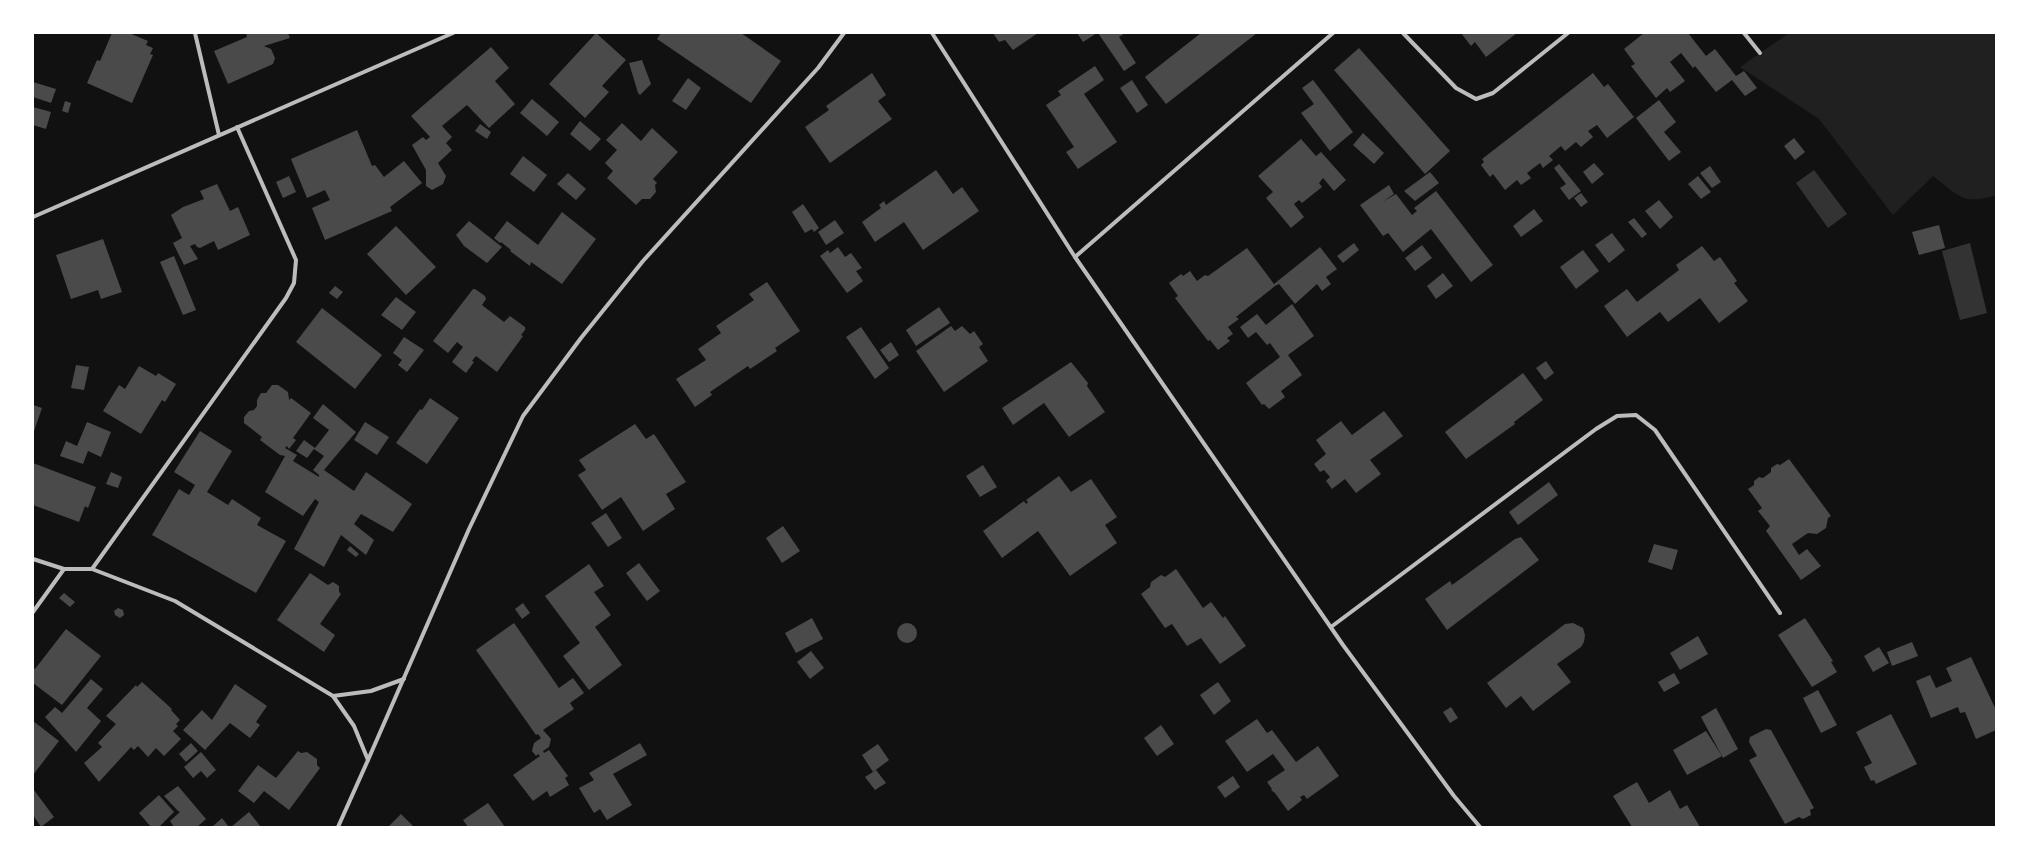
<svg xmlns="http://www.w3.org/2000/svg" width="2029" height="860" viewBox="0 0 2029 860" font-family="Jost,sans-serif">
<rect width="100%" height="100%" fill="#111"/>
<path fill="#202020" d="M1789,33H1996V195C1963,206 1958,195 1933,176L1893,215L1819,119L1740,67Z"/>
<g fill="#333">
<path d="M1814,170L1847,214L1828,228L1796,183Z"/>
<path d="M1970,243L1987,313L1960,320L1942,251Z"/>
</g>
<g fill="#4a4a4a">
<path d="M112,33H129L148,41L146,45L153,48L150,54L153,55L132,103L87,83L97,60L100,61Z"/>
<path d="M246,33H288L290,38L264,46L271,49L275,58L273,64L228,84L214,51L247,37Z"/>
<path d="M596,33L626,60L602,86L609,92L585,118L549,84Z"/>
<path d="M661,33H741L781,61L751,103L657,39Z"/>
<path d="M993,33H1038L1013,50L1005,40L999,42Z"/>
<path d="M1077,33H1097L1083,42Z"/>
<path d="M1098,33H1125L1119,37L1136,63L1124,71Z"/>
<path d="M1201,33H1257L1166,104L1145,77Z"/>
<path d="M1461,33H1517L1486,57L1475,42L1471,46Z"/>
<path d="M1644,33H1688L1706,56L1715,49L1736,76L1744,71L1757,88L1745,96L1732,80L1716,92L1695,66L1693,68L1681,53L1670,62L1685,81L1670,92L1667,88L1656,98L1631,66L1635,64L1624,49Z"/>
<path d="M491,47L509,68L495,81L515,104L489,128L467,105L442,126L452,137L446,143L452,150L438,163L446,176L443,184L432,190L426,186V170L412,145L423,137L426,140L430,137L411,116Z"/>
<path d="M1359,48L1450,151L1425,174L1334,70Z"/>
<path d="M642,60L651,84L640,95L638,93L629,63Z"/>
<path d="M1095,66L1104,80L1084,94L1117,142L1078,169L1066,152L1074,147L1046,105L1061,95L1058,91Z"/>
<path d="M872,73L886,95L878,101L892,119L830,163L805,127L829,110L826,106Z"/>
<path d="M1593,73L1604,87L1608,84L1634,117L1607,138L1597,125L1588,131L1593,137L1581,147L1576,142L1565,151L1561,146L1549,156L1553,160L1543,168L1540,163L1527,173L1531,178L1521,185L1517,180L1505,190L1493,174L1490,177L1481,165L1484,162L1482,159Z"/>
<path d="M688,78L701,88L686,110L672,101Z"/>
<path d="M1132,80L1148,105L1137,113L1120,88Z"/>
<path d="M1313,80L1353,132L1330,151L1301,113L1314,104L1302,88Z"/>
<path d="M33,82L56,89L51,103L33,97Z"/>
<path d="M532,99L559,122L547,136L520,113Z"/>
<path d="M1659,100L1676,122L1664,132L1681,152L1669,161L1636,118Z"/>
<path d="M65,101L71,103L68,113L62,111Z"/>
<path d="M33,107L51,112L46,129L33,125Z"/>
<path d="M580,121L601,139L590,151L570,134Z"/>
<path d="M622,123L641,141L652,128L678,152L653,179L657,183L655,185L656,192L650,199H642L636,205L607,178L613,171L605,163L617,150L606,140Z"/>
<path d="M480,124L491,132L487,139L475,131Z"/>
<path d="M357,130L372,166L375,165L384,177L404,161L422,183L390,207L392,211L325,240L312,208L330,200L325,190L307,198L291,159Z"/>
<path d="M1363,133L1384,153L1374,164L1353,145Z"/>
<path d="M1794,138L1805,152L1795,160L1784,146Z"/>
<path d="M1301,139L1316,156L1321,152L1346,180L1334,191L1323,178L1319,183L1322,187L1302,203L1299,200L1294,204L1304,217L1291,228L1266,198L1273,192L1258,176Z"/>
<path d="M523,156L547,175L534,192L510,174Z"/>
<path d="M1594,163L1604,174L1592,184L1583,172Z"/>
<path d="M1559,164L1581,191L1569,200L1560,188L1566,184L1554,168Z"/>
<path d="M1710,166L1721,182L1712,188L1700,173Z"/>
<path d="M936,170L953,194L962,187L979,211L923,250L904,222L875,242L862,222L881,208L879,205L884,201L886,205Z"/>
<path d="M1430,172L1439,183L1415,201L1404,191Z"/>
<path d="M568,173L586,189L576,200L557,184Z"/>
<path d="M289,176L296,192L283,198L276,182Z"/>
<path d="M1698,176L1711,192L1701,199L1688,184Z"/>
<path d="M217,184L230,211L238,207L250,235L218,250L214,241L200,248L197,247L195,244L190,246L198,259L184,265L173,243L182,238L171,215L183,207L204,199L200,191Z"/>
<path d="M1389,185L1394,194L1382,202L1396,194L1412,215L1417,211L1414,208L1436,191L1493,265L1471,282L1431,229L1403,252L1388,233L1383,236L1360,205Z"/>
<path d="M1581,193L1588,202L1581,207L1574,198Z"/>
<path d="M1659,200L1673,217L1660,229L1645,211Z"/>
<path d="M803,204L819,228L814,232L812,229L805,233L792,212Z"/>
<path d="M1534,209L1543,221L1521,237L1513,226Z"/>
<path d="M562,212L596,239L562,284L531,262L530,266L510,251L511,250L501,242L500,243L494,238L507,221L538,245Z"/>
<path d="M1634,218L1647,234L1642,238L1628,222Z"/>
<path d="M835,220L844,233L826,245L818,232Z"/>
<path d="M469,221L502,247L487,263L464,246L456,235Z"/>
<path d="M1939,225L1945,248L1919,255L1912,232Z"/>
<path d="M396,226L436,267L406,295L367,254Z"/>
<path d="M1612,233L1625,250L1609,263L1595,245Z"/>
<path d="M103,239L122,292L101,299L98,290L71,299L56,255Z"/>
<path d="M1354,243L1359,250L1343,263L1337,256Z"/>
<path d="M1422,245L1432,258L1415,271L1405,258Z"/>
<path d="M1702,246L1714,261L1720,257L1737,281L1734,283L1748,301L1719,323L1700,298L1668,322L1660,312L1627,337L1604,306L1627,289L1637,302L1679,270L1676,265Z"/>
<path d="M838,247L845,257L851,253L862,268L856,271L863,281L847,293L820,256L828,250L830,253Z"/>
<path d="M1320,247L1337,269L1326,277L1331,284L1322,291L1317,284L1295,304L1279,284L1275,286L1236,317L1239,319L1228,327L1233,334L1227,338L1230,341L1218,350L1210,340L1208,341L1175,298L1178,296L1169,283L1181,274L1183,276L1190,271L1197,281L1205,275L1208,276L1247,248L1274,284Z"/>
<path d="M1583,250L1599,271L1576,289L1560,267Z"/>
<path d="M174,256L196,310L183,315L160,262Z"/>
<path d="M1443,273L1453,286L1436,299L1427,286Z"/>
<path d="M767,282L800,331L775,348L777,351L750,369L748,366L710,392L712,395L695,407L676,379L706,360L698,349L721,333L716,326L754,300L749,294Z"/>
<path d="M335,286L343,292L337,299L329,293Z"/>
<path d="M473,289H475L485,296L486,299L482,305L504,322L510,316L525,327V330L521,335L523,336L497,372L476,356L472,361L474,362L466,373L452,362L463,347L457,342L448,353L433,341Z"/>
<path d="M396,297L416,312L402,330L381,315Z"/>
<path d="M1292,304L1314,336L1288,355L1302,375L1281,391L1285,397L1269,409L1264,404L1262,405L1246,383L1280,357L1270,343L1267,345L1256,332L1248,338L1240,327L1257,314L1266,325Z"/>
<path d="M939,307L950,323L916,346L906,330Z"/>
<path d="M322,308L382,355L355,389L296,342Z"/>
<path d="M951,326L955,331L962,326L970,334L974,331L983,344L979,347L988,361L944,392L916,351Z"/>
<path d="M861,327L889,368L875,379L846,337Z"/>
<path d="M404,337L424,350L407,372L398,365L402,360L393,353Z"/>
<path d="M891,342L899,355L889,362L880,350Z"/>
<path d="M1546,361L1554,373L1545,380L1536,368Z"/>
<path d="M1071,362L1088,383L1087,386L1105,412L1069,437L1044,403L1013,425L1002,408Z"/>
<path d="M76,365L89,367L84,390L71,388Z"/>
<path d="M139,366L156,376L158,373L176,384L165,402L162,400L141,434L103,411L119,385L125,389Z"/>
<path d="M1523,373L1543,400L1514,422L1515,424L1466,459L1445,432Z"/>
<path d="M272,385H278L288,392L289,400L291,398L311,413L293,438L296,440L289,449L287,446L285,448L297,455L293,461L319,477V475L313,470L324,456L314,449L307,458L296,451L304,440L315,448L329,430L313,418L323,404L356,432L324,470L354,491L366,472L412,504L393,532L361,514L354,524L374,540L366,555L341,535L324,567L294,549L319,502L315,499L303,516L265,492L285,456L280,455L260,440L262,437L244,423V417L249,411L254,410L257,406V400L261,393H266Z"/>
<path d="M430,398L459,418L427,464L396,443L420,409L422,410Z"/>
<path d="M33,405L42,408L33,434Z"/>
<path d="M1384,411L1403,436L1370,460L1381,474L1356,493L1345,479L1332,489L1326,481L1330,477L1324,470L1320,472L1314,464L1326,454L1316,440L1341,421L1352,435Z"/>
<path d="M87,422L111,432L101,457L88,451L83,464L60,456L66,441L77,446Z"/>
<path d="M365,422L389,437L377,455L354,440Z"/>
<path d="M635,424L646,439L654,434L686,482L666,494L675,509L643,531L621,497L602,510L578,475L586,470L579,460Z"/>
<path d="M200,431L232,451L207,492L228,505L232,499L261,518L257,525L286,541L256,593L152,535L179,489L189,495L195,485L174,472Z"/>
<path d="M1789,459L1831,516L1828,518L1826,528L1817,534L1808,533L1792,544L1799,555L1807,549L1821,566L1801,580L1766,531L1770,526L1758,511L1762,508L1748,489L1754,485V481L1759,477L1763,478L1771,472V468L1777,464L1780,465Z"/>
<path d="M33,463L96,487L88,508L85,506L79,522L33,505Z"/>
<path d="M983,465L997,487L980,497L966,476Z"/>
<path d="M111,472L122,477L118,488L106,484Z"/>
<path d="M1059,476L1071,492L1091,479L1117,517L1105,525L1117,543L1070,576L1038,531L1002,558L983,531L1024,501L1026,504L1028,502L1026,500Z"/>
<path d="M1549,482L1558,495L1518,525L1509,512Z"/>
<path d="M606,513L622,538L608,547L591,523Z"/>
<path d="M783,526L800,551L782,563L766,538Z"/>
<path d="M1521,537L1539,560L1447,630L1425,599L1450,581L1452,585L1515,539Z"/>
<path d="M1654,544L1678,550L1672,570L1648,562Z"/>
<path d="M350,546L359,554L356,557L347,550Z"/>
<path d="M639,563L660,591L647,601L626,573Z"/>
<path d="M589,564L604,586L594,592L611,615L595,627L622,665L589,690L563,656L580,643L545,596Z"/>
<path d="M1176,569L1203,608L1211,602L1223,618L1225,616L1246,646L1220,664L1201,638L1187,646L1172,624L1165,628L1141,594L1150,587L1151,582L1161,575L1165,577Z"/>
<path d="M310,573L328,585L333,582L339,586V592L341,594L320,624L335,635L324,652L277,620Z"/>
<path d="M64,593L75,602L70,607L59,598Z"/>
<path d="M523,603L530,613L522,619L515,609Z"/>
<path d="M118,608L123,610L124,615L120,618L115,615L114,611Z"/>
<path d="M812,618L823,639L796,653L785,633Z"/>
<path d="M1805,618L1833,661L1831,662L1837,672L1812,687L1778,635Z"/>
<path d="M514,623L559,688L573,678L584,693L570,703L574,709L543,730L551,739L549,747L543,751L544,753L549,750L568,776L565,778L569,785L550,797L547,791L533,801L513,775L540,756L538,754L536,756L532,751L534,743L541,738L538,734L536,735L476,650Z"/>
<path d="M1573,623L1583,628L1585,635L1584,642L1581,647L1557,664L1571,682L1533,711L1521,696L1506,708L1487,683L1565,624Z"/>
<circle cx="907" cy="633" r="10"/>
<path d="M66,629L101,656L62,705L33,683V667L35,669Z"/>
<path d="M1698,636L1708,654L1680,670L1670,653Z"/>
<path d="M1912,642L1918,656L1892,666L1887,652Z"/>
<path d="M1879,647L1889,663L1873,672L1864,656Z"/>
<path d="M811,651L824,668L810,679L797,662Z"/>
<path d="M1971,657L1996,710V730L1976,739L1965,712L1960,713L1958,707L1931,718L1916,681L1930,675L1936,688L1952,681L1946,668Z"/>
<path d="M1674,673L1680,683L1664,692L1658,682Z"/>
<path d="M91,679L103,689L87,708L101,721L76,752L45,717L55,707L62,713Z"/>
<path d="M142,682L172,709L171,710L180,720L176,724L178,726L173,731L181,739L164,756L156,748L148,757L138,746L134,750L131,747L99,782L84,763L102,747L98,743L116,724L106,716L136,685L137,687Z"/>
<path d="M1218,682L1231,701L1214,715L1200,695Z"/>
<path d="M235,684L267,706L256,722L260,725L250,738L230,723L205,750L183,730L202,710L212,720Z"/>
<path d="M1818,690L1837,725L1821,733L1803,698Z"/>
<path d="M1451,707L1458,718L1450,723L1443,712Z"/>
<path d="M1716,708L1738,749L1723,758L1701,717Z"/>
<path d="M1891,714L1917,764L1876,784L1874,780L1871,781L1864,767L1872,763L1856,732Z"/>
<path d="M1257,719L1267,733L1272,730L1296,762L1318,746L1339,776L1307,799L1304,795L1300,797L1302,800L1288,811L1275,793L1271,790L1272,789L1267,782L1285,770L1273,754L1247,772L1225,741Z"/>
<path d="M33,721L59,741L33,775Z"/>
<path d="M1161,725L1174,744L1157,756L1144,738Z"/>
<path d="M1766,729L1771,730L1814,808L1810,810L1811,815L1803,819L1799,817L1785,824L1749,760L1757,756L1749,742L1750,737Z"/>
<path d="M1706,731L1722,756L1687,775L1673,750Z"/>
<path d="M191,743L198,751L186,762L179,754Z"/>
<path d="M640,743L647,755L613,774L632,805L607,820L600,809L594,813L579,788L594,780L589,773Z"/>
<path d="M878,744L889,760L873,772L862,755Z"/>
<path d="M298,751L301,753L307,752L317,759V765L320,768L289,810L264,791L254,803L238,791L258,765L276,778Z"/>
<path d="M201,752L216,770L207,778L201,771L193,778L184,767Z"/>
<path d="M876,770L886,783L875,790L865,777Z"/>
<path d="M1233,776L1240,787L1225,798L1217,787Z"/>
<path d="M1637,782L1649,803L1670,790L1680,809L1687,805L1700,827H1632L1613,796Z"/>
<path d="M178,786L206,819L197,827H174L170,821L180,812L178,811L164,796Z"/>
<path d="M34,790L54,817L41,827L33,815V791Z"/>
<path d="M159,795L174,812L159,827H151L139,813Z"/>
<path d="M488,803L505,827H468L463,820Z"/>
<path d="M249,812L261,827H231Z"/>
<path d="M401,814L414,827H388Z"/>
<path d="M222,818L229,827H214L213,826Z"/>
</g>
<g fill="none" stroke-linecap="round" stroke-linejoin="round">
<g stroke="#bcbcbc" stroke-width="4">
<path d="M195,33L219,135"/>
<path d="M932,33L1075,257L1343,645L1454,796L1480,827"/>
<path d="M1403,33L1456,88L1476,99L1493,93L1568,33"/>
<path d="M1744,33L1760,53"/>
<path d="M33,217L453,33"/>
<path d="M1075,257L1333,33"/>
<path d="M33,559L64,569H92L175,601L333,696L354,726L368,760L338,827"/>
<path d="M92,569L286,298L294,283L296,260L237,127"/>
<path d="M33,612L64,569"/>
<path d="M1331,627L1596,429L1617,416L1636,415L1655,430L1780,613"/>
<path d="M333,696L371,691L404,679"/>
<path d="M368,760L469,529L523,416L581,338L643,261L818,68L844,33"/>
</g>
</g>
<rect width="2029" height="860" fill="none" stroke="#ffffff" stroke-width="68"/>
</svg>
